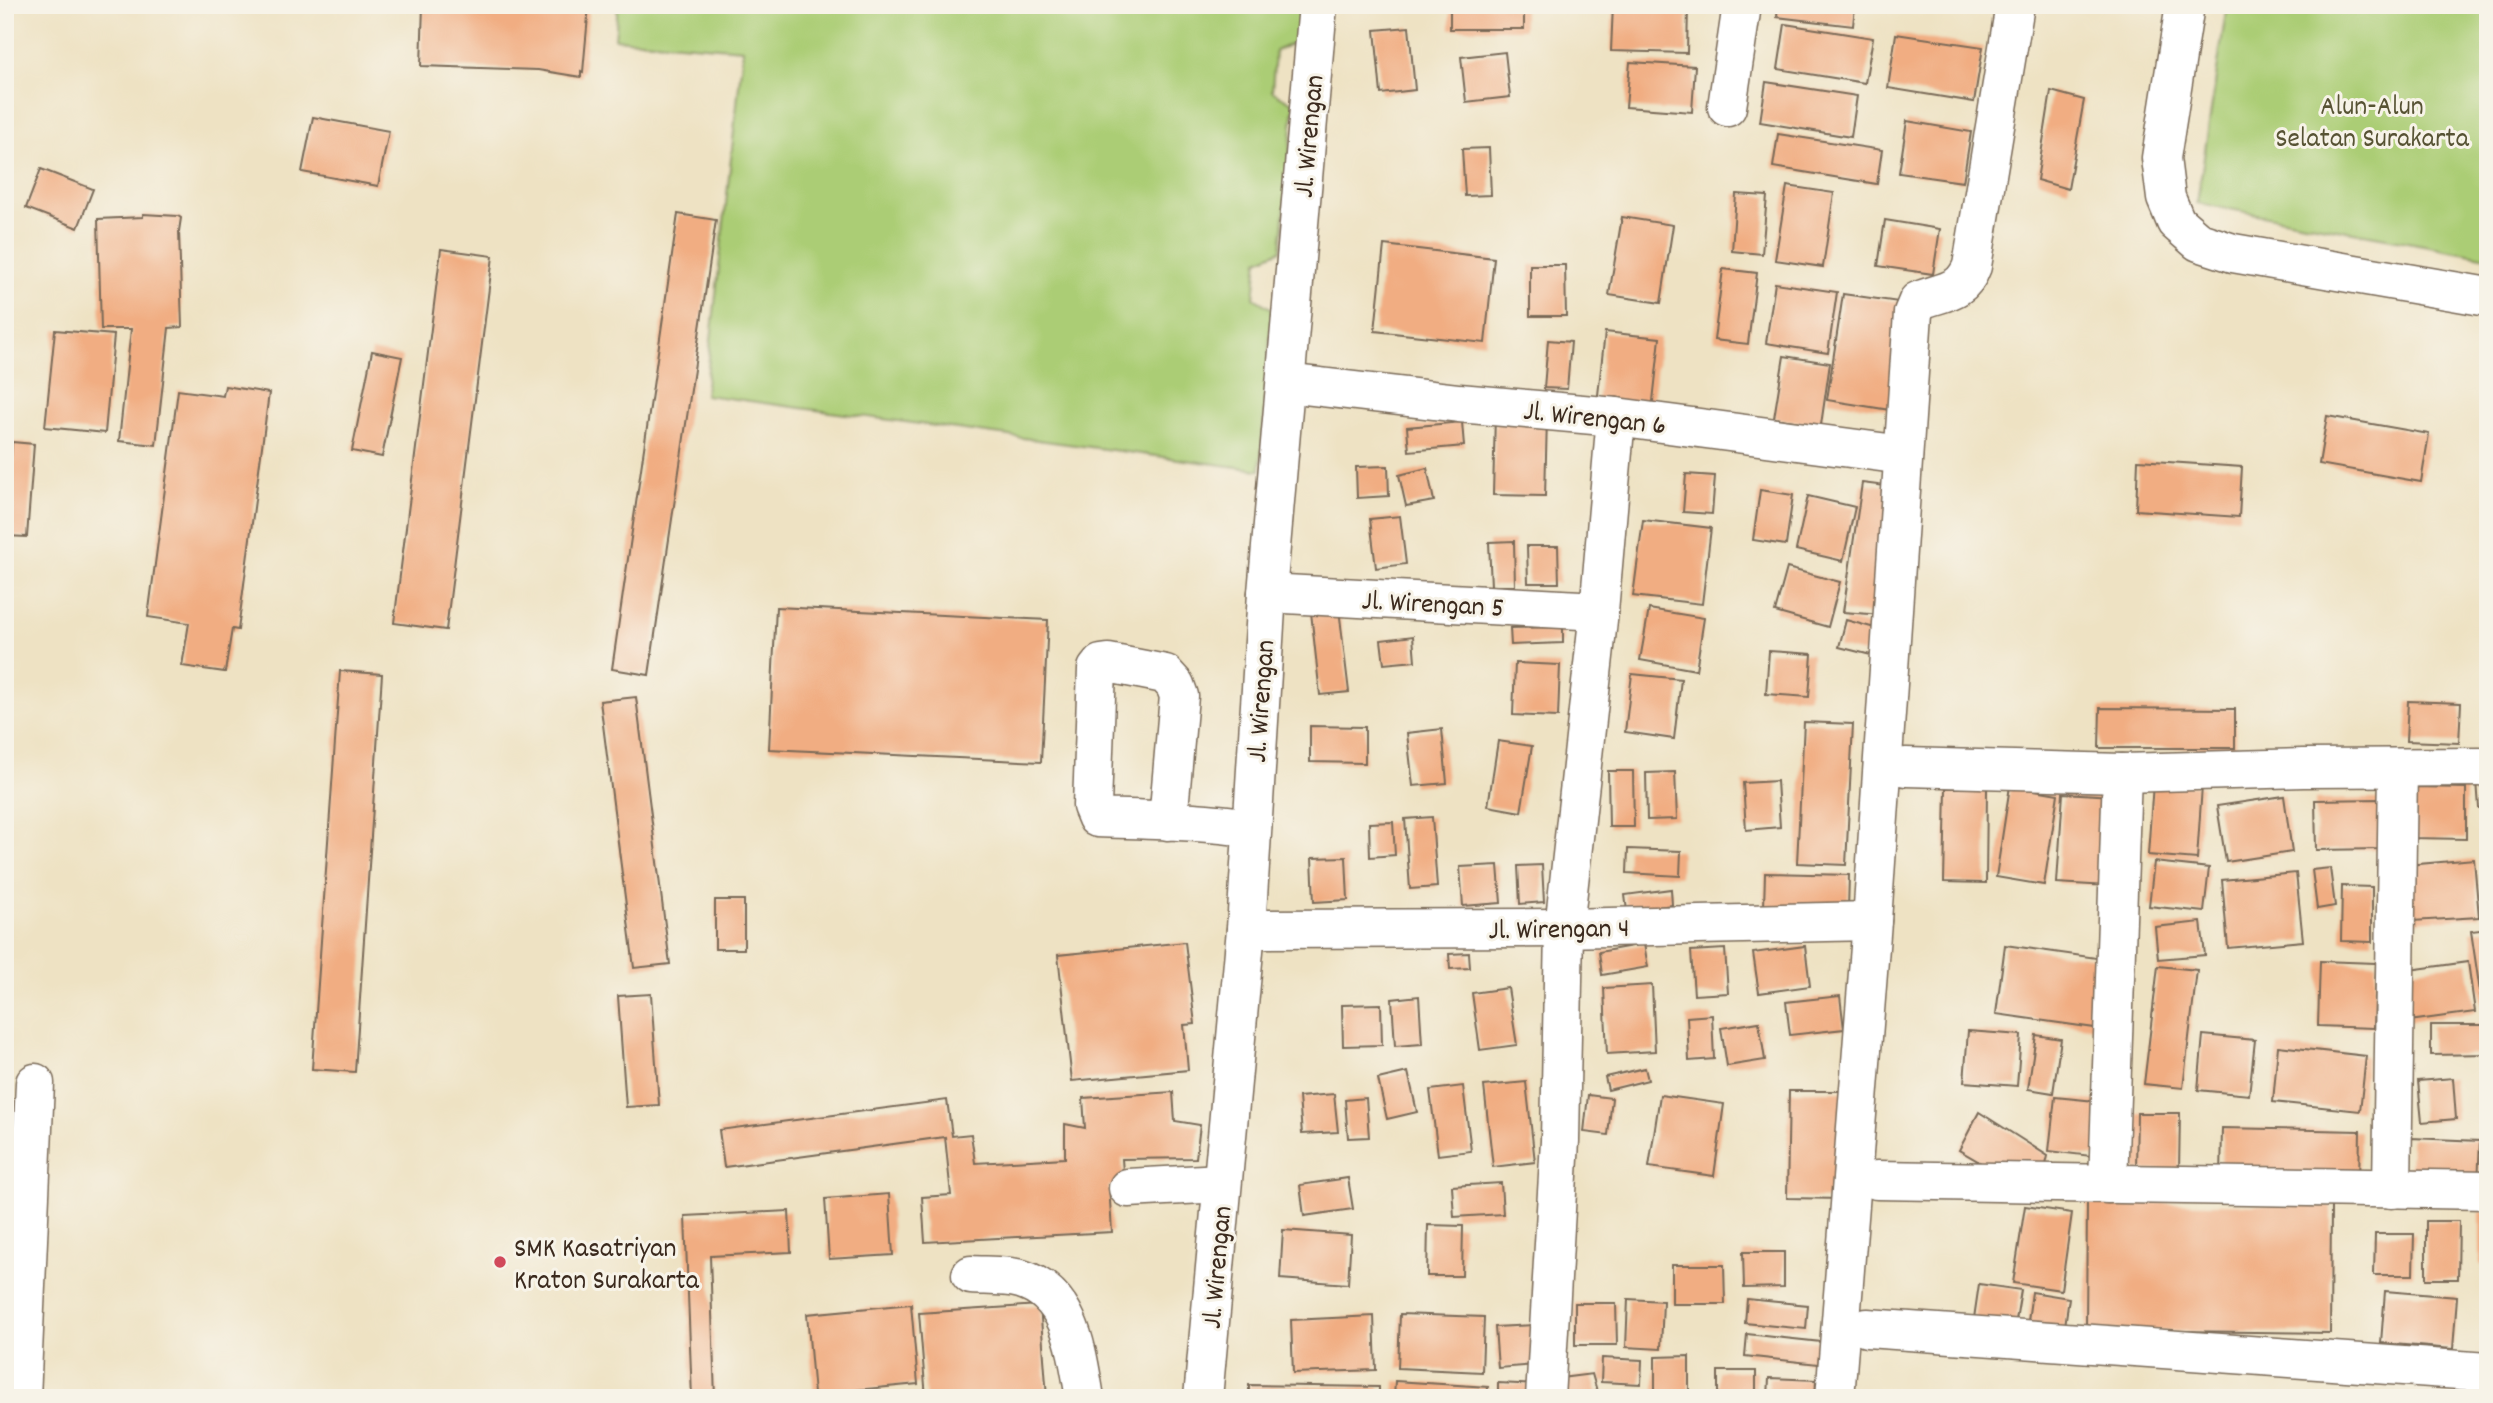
<svg xmlns="http://www.w3.org/2000/svg" width="2493" height="1403" viewBox="0 0 2493 1403" font-family="Dekko,sans-serif">
<rect width="100%" height="100%" fill="#f7f3e8"/>
<filter id="ink" filterUnits="userSpaceOnUse"><feTurbulence type="fractalNoise" baseFrequency=".0143" numOctaves="2"/><feDisplacementMap in="SourceGraphic" scale="14" xChannelSelector="R" yChannelSelector="G"/><feConvolveMatrix kernelMatrix="1 2 1 2 8 2 1 2 1" color-interpolation-filters="sRGB"/></filter>
<filter id="wash" filterUnits="userSpaceOnUse"><feTurbulence type="fractalNoise" baseFrequency=".00686" numOctaves="4" result="noise"/><feDisplacementMap in="SourceGraphic" scale="28" xChannelSelector="R" yChannelSelector="G"/><feGaussianBlur stdDeviation="1.57" result="paint"/><feColorMatrix in="noise" values="0 0 0 0 0 0 0 0 0 0 0 0 0 0 0 0 0 1.4 0 .05"/><feComposite in="paint" operator="in"/></filter>
<g filter="url(#wash)">
<rect width="100%" height="100%" fill="#eee2c3"/>
<g fill="#abcd75" stroke="#737c4a" stroke-width="2">
<path d="M618,5H1177L1302,10L1299,41L1275,51L1272,91L1294,104L1281,250L1258,260L1254,298L1272,309L1260,470L705,395L743,49L615,39Z"/>
<path d="M2227,5H2488V257L2197,203Z"/>
</g>
<g id="blocks">
<g fill="#f1ad82">
<path d="M423,5H589L583,72L581,71V77L538,70L421,66Z"/>
<rect x="1450" y="5" width="74" height="24"/>
<path d="M1613,5L1688,7L1687,53L1611,51Z"/>
<path d="M1778,5H1855L1853,26L1777,17Z"/>
<path d="M1785,24L1873,38L1865,83L1778,69Z"/>
<path d="M1409,27L1415,90L1381,94L1375,30Z"/>
<path d="M1896,34L1983,47L1974,102L1888,88Z"/>
<path d="M1505,52L1510,97L1466,102L1461,57Z"/>
<path d="M1630,62L1695,66L1692,112L1626,107Z"/>
<path d="M1766,82L1857,96L1851,137L1760,122Z"/>
<path d="M2051,91L2084,100L2068,189L2037,180Z"/>
<path d="M313,117L389,131L378,186L302,172Z"/>
<path d="M1907,121L1971,132L1963,182L1899,173Z"/>
<path d="M1778,134L1882,150L1877,184L1773,167Z"/>
<path d="M1489,148L1491,195L1465,196L1462,149Z"/>
<path d="M41,169L93,189L78,228L26,208Z"/>
<path d="M1787,186L1834,193L1823,267L1775,260Z"/>
<path d="M1736,194L1767,196L1762,254L1732,251Z"/>
<path d="M143,214L178,216L181,218L179,231L182,327L169,328L156,445L119,441L131,329H101L98,219L143,217Z"/>
<path d="M678,214L716,220L649,675L612,669Z"/>
<path d="M1622,217L1673,225L1661,303L1609,295Z"/>
<path d="M1885,220L1940,229L1933,274L1878,266Z"/>
<path d="M1384,245L1494,258L1485,343L1375,331Z"/>
<path d="M441,249L493,256L446,630L394,623Z"/>
<path d="M1530,265H1565L1566,316H1530Z"/>
<path d="M1723,269L1757,273L1748,344L1714,340Z"/>
<path d="M1775,283L1837,292L1828,353L1766,343Z"/>
<path d="M1843,294L1906,303L1890,410L1827,400Z"/>
<path d="M55,330L114,335L105,433L45,427Z"/>
<path d="M1605,332L1660,338L1652,410L1597,404Z"/>
<path d="M1548,340L1571,342L1567,389L1544,388Z"/>
<path d="M372,351L402,357L382,457L352,451Z"/>
<path d="M1784,356L1830,363L1821,425L1774,418Z"/>
<path d="M225,386L269,393L238,630L232,629L225,672L182,666L189,623L148,617L178,390L223,396Z"/>
<path d="M1495,415L1547,417L1545,496L1493,495Z"/>
<path d="M2327,416L2429,434L2421,482L2319,464Z"/>
<path d="M1462,422L1464,446L1409,451L1407,427Z"/>
<path d="M12,442L34,444L27,537L6,536Z"/>
<path d="M2138,460L2242,467L2239,517L2136,510Z"/>
<path d="M1388,466L1389,496L1357,498L1356,467Z"/>
<path d="M1427,468L1434,501L1406,506L1399,475Z"/>
<path d="M1686,474L1715,476L1712,514L1683,512Z"/>
<path d="M1862,483L1894,487L1883,615L1843,612Z"/>
<path d="M1760,490L1793,495L1786,545L1753,540Z"/>
<path d="M1808,496L1855,507L1843,561L1796,550Z"/>
<path d="M1400,516L1406,564L1376,568L1370,519Z"/>
<path d="M1643,520L1711,528L1702,604L1633,596Z"/>
<path d="M1514,541L1515,586H1491L1489,542Z"/>
<path d="M1527,546H1558L1559,583H1528Z"/>
<path d="M1787,568L1840,582L1828,627L1775,612Z"/>
<path d="M776,607L1048,620L1041,762L769,749Z"/>
<path d="M1339,609L1349,692L1320,695L1311,612Z"/>
<path d="M1649,609L1704,618L1696,670L1640,660Z"/>
<path d="M1846,620L1882,630L1875,656L1839,647Z"/>
<path d="M1563,627V643L1511,645L1510,628Z"/>
<path d="M1413,636L1415,661L1384,664L1381,640Z"/>
<path d="M1769,651L1812,654L1809,697L1766,694Z"/>
<path d="M1515,663L1560,665L1558,717L1513,715Z"/>
<path d="M340,671L382,674L355,1072L312,1069Z"/>
<path d="M1632,674L1681,679L1674,739L1625,732Z"/>
<path d="M636,697L670,964L634,968L600,701Z"/>
<path d="M2408,701L2461,703L2459,743L2406,741Z"/>
<path d="M2100,708L2235,709V748H2099Z"/>
<path d="M1804,722L1853,724L1846,865L1797,863Z"/>
<path d="M1310,726L1365,727V763L1310,762Z"/>
<path d="M1442,729L1447,783L1413,786L1407,733Z"/>
<path d="M1498,741L1532,746L1521,812L1488,806Z"/>
<path d="M1608,771H1633L1634,827H1609Z"/>
<path d="M1675,772L1677,819L1647,820L1646,773Z"/>
<path d="M2477,780H2488V808H2479Z"/>
<path d="M1777,781L1780,827L1746,830L1743,783Z"/>
<path d="M2153,783L2202,786L2197,859L2148,855Z"/>
<path d="M2010,786L2058,794L2044,885L1996,877Z"/>
<path d="M2414,787L2466,788V839L2413,838Z"/>
<path d="M1946,788H1987L1986,883L1944,882Z"/>
<path d="M2063,793L2114,796L2108,886L2057,883Z"/>
<path d="M2284,796L2292,852L2226,862L2217,806Z"/>
<path d="M2381,799L2382,849L2316,850L2315,800Z"/>
<path d="M1432,817L1437,887L1410,889L1405,819Z"/>
<path d="M2488,821V866H2486L2481,822Z"/>
<path d="M1393,822L1395,855L1370,857L1369,823Z"/>
<path d="M1628,849L1681,851L1680,876L1627,873Z"/>
<path d="M1346,857L1348,900L1314,902L1312,858Z"/>
<path d="M2474,859L2479,917L2412,921L2408,865Z"/>
<path d="M2154,862L2209,868L2204,912L2149,906Z"/>
<path d="M1498,865L1501,903L1463,906L1460,867Z"/>
<path d="M1542,865L1544,902L1520,904L1518,866Z"/>
<path d="M2330,868L2335,906L2317,909L2312,870Z"/>
<path d="M1765,873L1849,875L1848,910L1764,908Z"/>
<path d="M2296,873L2303,941L2228,948L2222,880Z"/>
<path d="M2342,886L2372,887V942L2341,941Z"/>
<path d="M1671,889L1672,905L1627,911L1625,895Z"/>
<rect x="715" y="900" width="29" height="49"/>
<path d="M2201,922L2205,955L2158,959L2155,927Z"/>
<path d="M2488,929V1004L2482,1005L2471,931Z"/>
<path d="M1185,942L1195,1024L1184,1025L1188,1070L1072,1081L1058,955Z"/>
<path d="M1644,944L1648,967L1602,975L1599,952Z"/>
<path d="M2005,945L2111,960L2102,1029L1996,1014Z"/>
<path d="M1805,946L1810,986L1759,993L1753,953Z"/>
<path d="M1725,949L1728,993L1694,995L1691,951Z"/>
<path d="M1469,953L1470,968L1450,969L1449,954Z"/>
<path d="M2320,961L2376,963L2374,1028L2318,1026Z"/>
<path d="M2468,962L2475,1012L2409,1021L2402,971Z"/>
<path d="M2158,966L2197,970L2183,1088L2144,1084Z"/>
<path d="M1652,985L1655,1051L1607,1054L1604,988Z"/>
<path d="M1508,988L1517,1045L1480,1050L1472,993Z"/>
<path d="M651,994L659,1105L626,1107L618,996Z"/>
<path d="M1419,996L1422,1044L1395,1046L1392,999Z"/>
<path d="M1840,996L1844,1029L1790,1035L1786,1002Z"/>
<path d="M1381,1004L1382,1045L1343,1046L1342,1005Z"/>
<path d="M1712,1015L1714,1059L1689,1061L1687,1017Z"/>
<path d="M1759,1022L1765,1060L1727,1066L1721,1028Z"/>
<path d="M2431,1025H2488V1054L2431,1055Z"/>
<path d="M1968,1031L2021,1035L2017,1086L1964,1082Z"/>
<path d="M2036,1035L2061,1039L2053,1093L2028,1089Z"/>
<path d="M2203,1035L2255,1040L2249,1095L2198,1090Z"/>
<path d="M2278,1046L2366,1056L2360,1111L2273,1102Z"/>
<path d="M1645,1068L1648,1080L1608,1090L1605,1077Z"/>
<path d="M1408,1072L1417,1112L1387,1119L1378,1079Z"/>
<path d="M2453,1078L2456,1119L2422,1122L2418,1081Z"/>
<path d="M1526,1082L1535,1162L1493,1167L1484,1086Z"/>
<path d="M1463,1086L1471,1151L1438,1155L1430,1090Z"/>
<path d="M1789,1091H1845L1843,1199L1787,1198Z"/>
<path d="M1173,1092L1175,1121L1200,1125L1196,1158L1122,1159L1124,1185L1109,1186L1112,1232L925,1242L922,1197L951,1195L945,1137L724,1167L719,1130L947,1100L952,1136L971,1134L975,1163L1065,1158V1124L1085,1128L1083,1098Z"/>
<path d="M1334,1094L1338,1132L1302,1134L1299,1097Z"/>
<path d="M1588,1095L1612,1098L1608,1135L1584,1132Z"/>
<path d="M1660,1095L1724,1104L1714,1176L1649,1167Z"/>
<path d="M2055,1097L2105,1102L2099,1157L2049,1151Z"/>
<path d="M1366,1098L1369,1137L1348,1138L1345,1100Z"/>
<path d="M1979,1112L2048,1156L2044,1173L1997,1172L1959,1150Z"/>
<path d="M2137,1113H2180L2179,1171L2136,1170Z"/>
<path d="M2222,1128L2360,1131L2359,1182L2221,1179Z"/>
<path d="M2411,1138L2480,1141L2478,1183L2410,1180Z"/>
<path d="M1348,1178L1353,1209L1304,1216L1300,1185Z"/>
<path d="M1501,1183L1503,1214L1454,1217L1452,1186Z"/>
<path d="M889,1194L893,1255L829,1259L825,1199Z"/>
<path d="M2087,1202L2331,1206L2330,1333L2086,1330Z"/>
<path d="M2025,1206L2072,1213L2061,1290L2013,1283Z"/>
<path d="M789,1211L791,1252L710,1256L715,1398H692L685,1216Z"/>
<rect x="2480" y="1212" width="8" height="53"/>
<path d="M2426,1221H2459L2458,1279H2426Z"/>
<path d="M1428,1225L1463,1226L1462,1276H1427Z"/>
<path d="M1283,1230L1351,1235L1348,1284L1280,1279Z"/>
<path d="M2375,1234H2414L2413,1275H2374Z"/>
<path d="M1743,1252H1784V1287L1744,1288Z"/>
<path d="M1672,1265H1724L1725,1304H1672Z"/>
<path d="M1979,1284L2021,1290L2014,1332L1973,1325Z"/>
<path d="M2385,1291L2457,1297L2453,1349L2381,1343Z"/>
<path d="M2032,1292L2069,1298L2064,1333L2027,1328Z"/>
<path d="M1628,1299L1663,1301L1661,1349L1626,1347Z"/>
<path d="M1747,1299L1808,1305L1806,1329L1745,1323Z"/>
<path d="M1575,1303H1616L1617,1345H1575Z"/>
<path d="M911,1304L918,1384L814,1394L807,1314Z"/>
<path d="M1040,1305L1047,1398H926L919,1313Z"/>
<path d="M1400,1314L1484,1317L1482,1372L1398,1368Z"/>
<path d="M1374,1316L1376,1370L1293,1373L1291,1320Z"/>
<path d="M1534,1325L1536,1365L1498,1368L1495,1327Z"/>
<path d="M1747,1334L1821,1342L1818,1364L1745,1356Z"/>
<path d="M1689,1356V1398H1655V1357Z"/>
<path d="M1602,1358L1642,1360L1641,1384L1601,1382Z"/>
<rect x="1718" y="1371" width="38" height="27"/>
<path d="M1592,1374L1599,1398H1560L1561,1378Z"/>
<path d="M1769,1378L1816,1380L1815,1398H1768Z"/>
<path d="M1395,1381L1488,1387L1487,1398H1394Z"/>
<path d="M1498,1383L1542,1385L1541,1398H1498Z"/>
<path d="M1249,1385L1379,1387V1398H1249Z"/>
</g>
</g>
</g>
<g filter="url(#ink)">
<use href="#blocks" fill-opacity="0" stroke="#7a6a58" stroke-width="2"/>
<g fill="none" stroke-linecap="round" stroke-linejoin="round">
<defs>
<g id="minor">
<path d="M2185,5L2161,158L2166,198L2176,222L2199,242L2233,253L2488,297"/>
<path d="M1727,107L1742,5"/>
<path d="M1286,383L1459,403L1616,417L1903,455"/>
<path d="M1267,593L1599,611"/>
<path d="M1906,767L2122,773L2303,768L2488,767"/>
<path d="M1168,821L1179,696L1175,685L1165,674L1108,663L1101,664L1097,669L1092,806L1097,818C1148,820 1200,820 1251,828"/>
<path d="M1246,929L1564,928L1872,921"/>
<path d="M1877,1180L2488,1190"/>
<path d="M2108,1184L2122,773"/>
<path d="M1128,1188L1222,1183"/>
<path d="M2392,1189L2398,768"/>
<path d="M971,1275C987,1276 1005,1275 1021,1279C1072,1294 1077,1353 1085,1398"/>
<path d="M1867,1328L2488,1372"/>
<path d="M21,1398L35,1083"/>
<path d="M1203,1398L1246,929L1267,593L1318,5"/>
<path d="M1545,1398L1560,1141L1564,928L1599,611L1616,417"/>
<path d="M1835,1398L1872,921L1913,313L1918,301L1923,299C1946,291 1963,291 1972,266L2015,5"/>
</g>
</defs>
<use href="#minor" stroke="#7a6a58" stroke-width="41"/>
<use href="#minor" stroke="#fff" stroke-width="38"/>
</g>
</g>
<circle fill="#d1495b" stroke="#f7f3e8" stroke-width="2.5" cx="500" cy="1262" r="7"/>
<g text-anchor="middle" stroke-width="6" stroke-linejoin="round" paint-order="stroke">
<g font-size="28" fill="#575334" stroke="#f7f3e8">
<text x="2372" y="114">Alun-Alun<tspan x="2372" dy="32">Selatan Surakarta</tspan></text>
</g>
<g font-size="28" fill="#3b2a1e" stroke="#f7f3e8">
<text transform="translate(1307 136) rotate(-85)" y="10">Jl. Wirengan</text>
<text transform="translate(1595 416) rotate(6)" y="10">Jl. Wirengan 6</text>
<text transform="translate(1433 602) rotate(3)" y="10">Jl. Wirengan 5</text>
<text transform="translate(1259 701) rotate(-86)" y="10">Jl. Wirengan</text>
<text transform="translate(1559 927) rotate(-1)" y="10">Jl. Wirengan 4</text>
<text transform="translate(1215 1267) rotate(-85)" y="10">Jl. Wirengan</text>
</g>
<g font-size="28" fill="#3b2a1e" stroke="#f7f3e8" text-anchor="start">
<text x="514" y="1256">SMK Kasatriyan<tspan x="514" dy="32">Kraton Surakarta</tspan></text>
</g>
</g>
<rect width="2493" height="1403" fill="none" stroke="#f7f3e8" stroke-width="28"/>
</svg>
